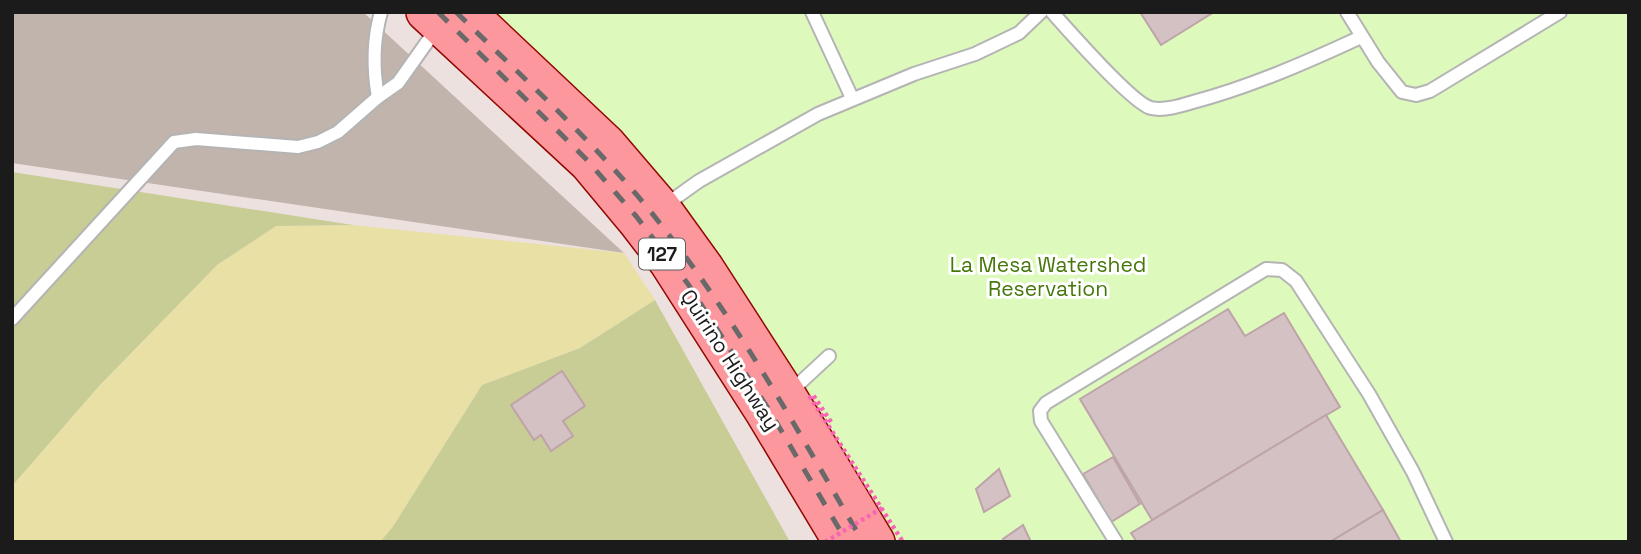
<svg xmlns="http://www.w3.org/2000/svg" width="1641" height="554" viewBox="0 0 1641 554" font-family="'Space Grotesk',sans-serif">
<rect width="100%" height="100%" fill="#ede1e0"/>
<path fill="#c1b4ac" d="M12,12H363L624,253L12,163Z"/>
<path fill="#e8e0a5" d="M353,225L624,253L655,300L580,348L482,385L392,528L380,542H12V486L99,386L217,265L276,226Z"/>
<g fill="#c8cc95">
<path d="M12,172L353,225L276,226L217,265L99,386L12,486Z"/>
<path d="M655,300L790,542H380L392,528L482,385L580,348Z"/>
</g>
<path fill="#ddf9bc" d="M467,12H1629V542H876Z"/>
<g fill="#d3c1c4" stroke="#bea3a8" stroke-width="2">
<path d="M1140,12H1214L1161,45Z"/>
<path d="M1228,309L1245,336L1284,313L1340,407L1152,520L1080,399Z"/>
<path d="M562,371L585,406L563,421L573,436L551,451L541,435L534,440L511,405Z"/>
<path d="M1326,415L1383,510L1330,542H1137L1131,533Z"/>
<path d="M1113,457L1140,504L1111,522L1083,474Z"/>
<path d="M999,469L1010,496L984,512L976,489Z"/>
<path d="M1383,510L1401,542H1330Z"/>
<path d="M1023,525L1031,542H1005L1003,539Z"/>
</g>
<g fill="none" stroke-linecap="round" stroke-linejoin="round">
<defs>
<g id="service">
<path d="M812,12L852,98"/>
<path d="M1052,12C1068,30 1133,104 1151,108C1164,111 1180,106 1193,102C1250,87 1307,62 1361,37"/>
<path d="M1347,12L1378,62L1402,92L1416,95L1430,91L1560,12"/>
<path d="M378,97C373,69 373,40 381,12"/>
<path d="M664,206L699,181L818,114L914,74L975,54L1019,33L1041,12"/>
<path d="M12,319L174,142L196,139L298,147L318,142L338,132L378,97L398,83L437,28"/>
<path d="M789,393L829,356"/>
<path d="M1116,542L1041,421L1040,411L1046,403L1266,269L1282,270L1296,281L1369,394L1413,472L1446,542"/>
</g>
<g id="primary">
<path d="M425,12L588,163L638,223L668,262L764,412L842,542"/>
<path d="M467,12L607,144L661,207L705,268L787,395L876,542"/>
</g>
</defs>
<use href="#service" stroke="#b4b4b4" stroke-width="16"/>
<use href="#primary" stroke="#920700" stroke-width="40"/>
<use href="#service" stroke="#fff" stroke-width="12"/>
<use href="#primary" stroke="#fb979d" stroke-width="37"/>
<g stroke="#696969" stroke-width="5" stroke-dasharray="14 14" stroke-linecap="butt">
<path d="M438,12L586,159L636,216L688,284L769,410L847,542"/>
<path d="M456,12C521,76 589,137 646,206C731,309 796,428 863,542"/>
</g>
<g stroke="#f965b2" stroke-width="4.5" stroke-dasharray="3.5 3.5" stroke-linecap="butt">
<path d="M831,422L813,395L810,397L903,542"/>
<path d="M825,542L882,508"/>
</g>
</g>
<g text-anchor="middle" stroke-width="6" stroke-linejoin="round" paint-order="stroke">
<rect fill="#fff" stroke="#5f5f5f" stroke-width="2" x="639" y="238.5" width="46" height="31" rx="5"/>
<g font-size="19" font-weight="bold" fill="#1b1b1b">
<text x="662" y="261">127</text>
</g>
<g font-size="21" fill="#46770b" stroke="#fff">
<text x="1048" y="272">La Mesa Watershed<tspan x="1048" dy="24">Reservation</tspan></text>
</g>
<g font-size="21" fill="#1b1b1b" stroke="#fff">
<text transform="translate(730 360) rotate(57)" y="7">Quirino Highway</text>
</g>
</g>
<rect width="1641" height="554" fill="none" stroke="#1b1b1b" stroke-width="28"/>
</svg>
